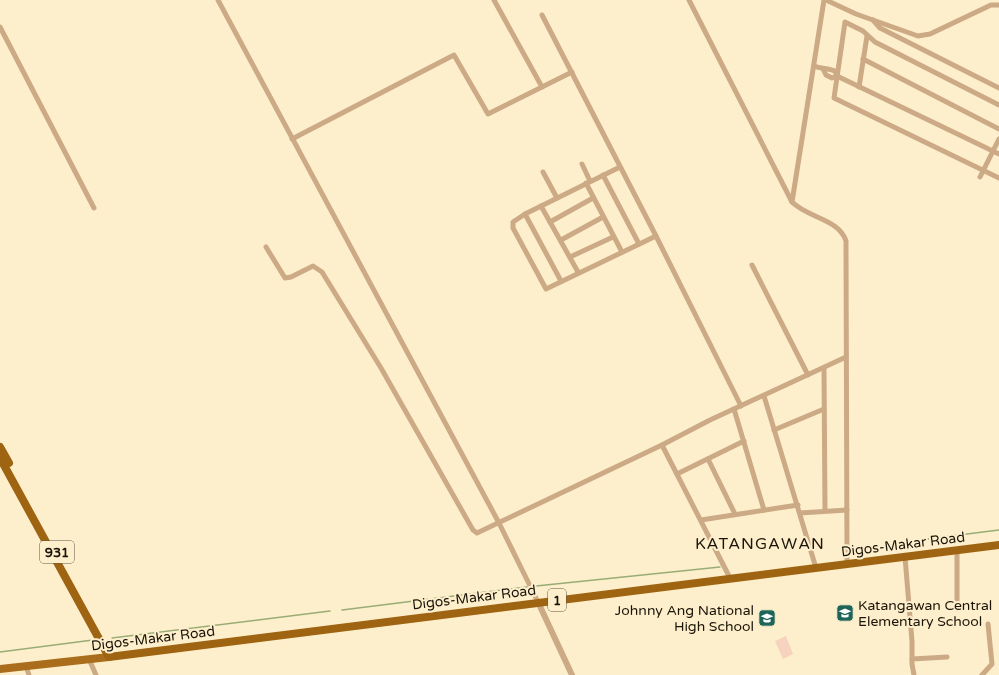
<svg xmlns="http://www.w3.org/2000/svg" width="999" height="675" viewBox="0 0 999 675" font-family="'Varela Round',sans-serif">
<rect width="100%" height="100%" fill="#feefcc"/>
<path fill="#f7d2bf" d="M786,636L793,654L783,659L775,641Z"/>
<g fill="none" stroke-linecap="round" stroke-linejoin="round">
<g stroke="#99ac75" stroke-width="1.5">
<path d="M899,547L912,546L927,539L999,530"/>
<path d="M536,586L720,567"/>
<path d="M342,610L527,587"/>
<path d="M112,638L330,611"/>
<path d="M0,652L93,640"/>
</g>
<g stroke="#ccaa86" stroke-width="5">
<path d="M218,0L499,523L538,602"/>
<path d="M494,0L542,87"/>
<path d="M689,0L792,202C808,218 839,219 846,241L847,564"/>
<path d="M826,0L856,14L918,36L930,34L991,5H999"/>
<path d="M542,15L656,236L741,406"/>
<path d="M873,20L880,28L999,88"/>
<path d="M0,27L94,208"/>
<path d="M863,59L999,129"/>
<path d="M814,66C821,69 828,68 835,71L837,76"/>
<path d="M823,69L826,75L832,78L837,76L999,154"/>
<path d="M859,87L867,36"/>
<path d="M999,105L875,42L863,31L845,22L834,98L999,178"/>
<path d="M292,139L454,55L488,114L572,72"/>
<path d="M582,164L590,181"/>
<path d="M620,167L525,214L513,222V228L546,289L656,236"/>
<path d="M543,172L557,198"/>
<path d="M603,175L639,244"/>
<path d="M980,177L999,139"/>
<path d="M586,183L622,252"/>
<path d="M792,202L824,0"/>
<path d="M541,206L578,272"/>
<path d="M525,214L561,281"/>
<path d="M550,222L593,198"/>
<path d="M561,240L603,217"/>
<path d="M266,247L285,278L291,277L313,266L322,272L381,368L473,530L477,533L662,445L710,420L846,357"/>
<path d="M570,257L613,237"/>
<path d="M752,265L808,375"/>
<path d="M824,368L825,511"/>
<path d="M764,396L816,568"/>
<path d="M734,409L764,510"/>
<path d="M774,430L824,409"/>
<path d="M662,445L730,578"/>
<path d="M708,459L735,514"/>
<path d="M677,474L744,441"/>
<path d="M800,513L847,510"/>
<path d="M701,520L798,505"/>
<path d="M957,551V609"/>
<path d="M905,557L912,641V664L914,675"/>
<path d="M89,659L96,675"/>
<path d="M912,659L947,657"/>
<path d="M26,666L29,675"/>
<path d="M982,675L992,664L988,624"/>
</g>
<path stroke="#ccaa86" stroke-width="6" d="M538,602L572,675"/>
<path stroke="#aa6d1b" stroke-width="8" d="M0,669L109,657"/>
<g stroke="#9e6411" stroke-width="8">
<path d="M0,447L9,463"/>
<path d="M0,458L109,657L999,545"/>
</g>
</g>
<defs>
<symbol id="school-square" viewBox="-11 -11 22 22"><rect x="-9" y="-9" width="18" height="18" rx="4" fill="#1e6559" stroke="#feefcc"/><path d="M0-5L7-2L0 1L-7-2ZM-4 1L0 2.5L4 1V4Q0 6-4 4Z" fill="#fff"/></symbol>
</defs>
<g fill-rule="evenodd">
<use href="#school-square" x="835" y="603" width="20" height="20"/>
<use href="#school-square" x="757" y="608" width="20" height="20"/>
</g>
<g text-anchor="middle" stroke-width="4" stroke-linejoin="round" paint-order="stroke">
<g fill="#feefcc" stroke="#5f5644" stroke-width="1">
<rect x="40" y="541" width="34" height="22" rx="3"/>
<rect x="548" y="589" width="18" height="22" rx="3"/>
</g>
<g font-size="13" font-weight="bold" fill="#1b1509">
<text x="57" y="557">931</text>
<text x="557" y="605">1</text>
</g>
<g font-size="14" fill="#1b1509" stroke="#feefcc">
<text transform="translate(903 544) rotate(-7)" y="5">Digos-Makar Road</text>
<text transform="translate(474 597) rotate(-7)" y="5">Digos-Makar Road</text>
<text transform="translate(153 638) rotate(-7)" y="5">Digos-Makar Road</text>
</g>
<g font-size="14" fill="#1b1509" stroke="#feefcc" text-anchor="start">
<text x="858" y="610">Katangawan Central<tspan x="858" dy="16">Elementary School</tspan></text>
<text x="754" y="615" text-anchor="end">Johnny Ang National<tspan x="754" dy="16">High School</tspan></text>
</g>
<g font-size="16" letter-spacing="1" fill="#1b1509" stroke="#feefcc">
<text x="760" y="549">KATANGAWAN</text>
</g>
</g>
</svg>
